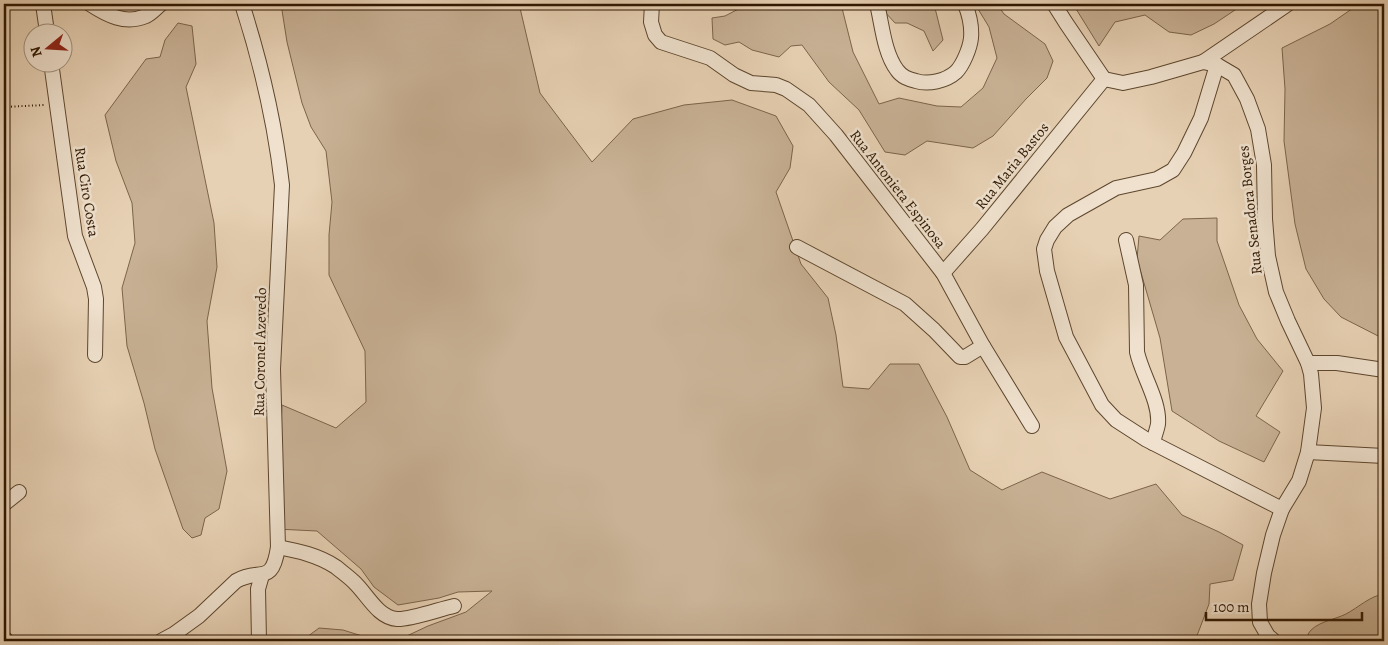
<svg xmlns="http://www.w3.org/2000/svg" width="1388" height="645" viewBox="0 0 1388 645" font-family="Alegreya,serif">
<rect width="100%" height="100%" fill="#e7d1b4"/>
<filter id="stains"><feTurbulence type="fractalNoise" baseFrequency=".004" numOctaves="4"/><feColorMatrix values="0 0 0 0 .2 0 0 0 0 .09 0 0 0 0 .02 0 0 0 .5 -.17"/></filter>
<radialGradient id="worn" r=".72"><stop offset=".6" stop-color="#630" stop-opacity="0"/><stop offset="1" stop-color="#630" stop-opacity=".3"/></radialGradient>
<g fill="#c8b195" stroke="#7c644a">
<path d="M281,4H536L520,8L540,93L592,162L633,119L684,105L732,100L776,116L793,146L790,168L776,192L801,264L828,298L836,335L843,387L869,389L890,364H919L947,417L970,470L1002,490L1042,472L1110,499L1156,484L1182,515L1219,532L1243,545L1233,580L1210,584L1209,604L1195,641H396L428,626L466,612L492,591L458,592L439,598L398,605L374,587L361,569L317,531L276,529L282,405L336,428L366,402L365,351L329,275V235L332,202L326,151L311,127L302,103L287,42Z"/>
<path d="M748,4H841L853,52L879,104L899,98L937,106L961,107L983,88L997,58L989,27L975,4H997L1004,14L1045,44L1053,61L1047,78L1026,99L993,136L973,148L927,141L905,155L885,152L859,110L829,82L802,45L791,46L779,57L752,50L739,42L725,45L713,39L712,18L725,16Z"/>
<path d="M881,4H934L943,40L933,51L924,31L907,23H895L883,10Z"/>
<path d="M1073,4H1244L1214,24L1191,35L1169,32L1145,15L1115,22L1099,46Z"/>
<path d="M1359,4H1384V339L1341,317L1324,299L1306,269L1295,224L1284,141L1285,89L1282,48L1330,24Z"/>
<path d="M178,23L192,26L196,64L186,87L214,223L217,267L207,321L212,388L227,471L219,509L205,518L201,535L192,538L183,529L155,449L144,403L127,346L122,288L135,243L132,203L116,161L105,115L146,59L160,57L165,40Z"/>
<path d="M1217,218V241L1239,305L1257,339L1283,371L1256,416L1280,432L1264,462L1219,441L1172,411L1160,338L1137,259L1139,236L1160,240L1183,219Z"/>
<path d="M1384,594V641H1310L1308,634C1315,622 1334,620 1346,614C1359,607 1370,596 1384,594Z"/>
<path d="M319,628L343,630L378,641H308L307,637Z"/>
</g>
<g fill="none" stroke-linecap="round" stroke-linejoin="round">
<defs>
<g id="minor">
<path d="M43,4L47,32"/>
<path d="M90,4C107,15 125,25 146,16C151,14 156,8 161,4"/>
<path d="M652,4L651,22L655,35L661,42L710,58L734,75L751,83L776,85L786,89L809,105L836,135L943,273L983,346L1032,426"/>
<path d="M877,4C882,24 884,53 897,70C902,77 908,79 916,81C928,85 946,81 956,72C963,65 970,48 971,38C972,27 969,14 965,4"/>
<path d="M1054,4L1066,23L1104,79"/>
<path d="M51,62L75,236L94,287L96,299L95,355"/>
<path d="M1203,62L1288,4"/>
<path d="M1217,65L1201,118L1184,153L1173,170L1157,179L1116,188L1068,215L1055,227L1047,240L1044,249L1047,271L1066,337L1102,405L1116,420L1147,440L1282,509"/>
<path d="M1104,79L1123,83L1151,77L1203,62L1217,65L1234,75L1247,99L1258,129L1264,165L1265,219L1268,256L1276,292L1288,321L1308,363L1311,374L1314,408L1308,452L1299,481L1282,509L1273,535L1264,573L1259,604L1260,622L1268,636L1274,641"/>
<path d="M1126,240L1136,285L1137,352C1142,375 1160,401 1158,424C1157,430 1154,437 1153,443"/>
<path d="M797,247L905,304L934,330L960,357H965L983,346"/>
<path d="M943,273L982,229L1104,79"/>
<path d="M1308,363H1337L1384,370"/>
<path d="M1308,452L1384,456"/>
<path d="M4,504L19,492"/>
<path d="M278,547C298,551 318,555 336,567C342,572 349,577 354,582C367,594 378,618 397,619C409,620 440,609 454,606"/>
<path d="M4,638L7,641"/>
<path d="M161,641L174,634L199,616L236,581C260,567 272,587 278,547L273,369L282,185C275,123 261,63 242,4"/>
<path d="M259,641L258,589L262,575"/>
</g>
</defs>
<use href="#minor" stroke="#5d462d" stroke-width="16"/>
<path stroke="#2f1700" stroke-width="2" stroke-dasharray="1 2.5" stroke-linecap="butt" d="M4,107L44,105"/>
<use href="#minor" stroke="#efe1ce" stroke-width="14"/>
</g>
<g text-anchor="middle" stroke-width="5" stroke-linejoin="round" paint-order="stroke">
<g font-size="15" fill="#2f1700" stroke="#efe1ce">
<text transform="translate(1012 166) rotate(-51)" y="5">Rua Maria Bastos</text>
<text transform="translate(898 189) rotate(52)" y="5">Rua Antonieta Espinosa</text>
<text transform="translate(87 192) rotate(81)" y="5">Rua Ciro Costa</text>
<text transform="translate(1250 210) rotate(-96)" y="5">Rua Senadora Borges</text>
<text transform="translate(260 352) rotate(-89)" y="5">Rua Coronel Azevedo</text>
</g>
</g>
<rect width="1388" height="645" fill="none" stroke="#e7d1b4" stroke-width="20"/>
<rect x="5" y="5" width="1378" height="635" fill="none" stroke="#2f1700" stroke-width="2.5"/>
<rect x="10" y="10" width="1368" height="625" fill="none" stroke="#2f1700"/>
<g transform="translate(48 48) rotate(252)"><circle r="24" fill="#efe1ce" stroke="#a2907c"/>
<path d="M0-4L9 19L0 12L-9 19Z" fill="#8f2418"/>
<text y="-8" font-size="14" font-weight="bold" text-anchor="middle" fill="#2f1700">N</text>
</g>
<path d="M1206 612v8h156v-8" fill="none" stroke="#2f1700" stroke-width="2.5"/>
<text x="1213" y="612" font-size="15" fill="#2f1700" stroke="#efe1ce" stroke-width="4" paint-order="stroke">100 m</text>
<rect width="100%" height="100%" filter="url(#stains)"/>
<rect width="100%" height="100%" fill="url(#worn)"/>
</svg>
